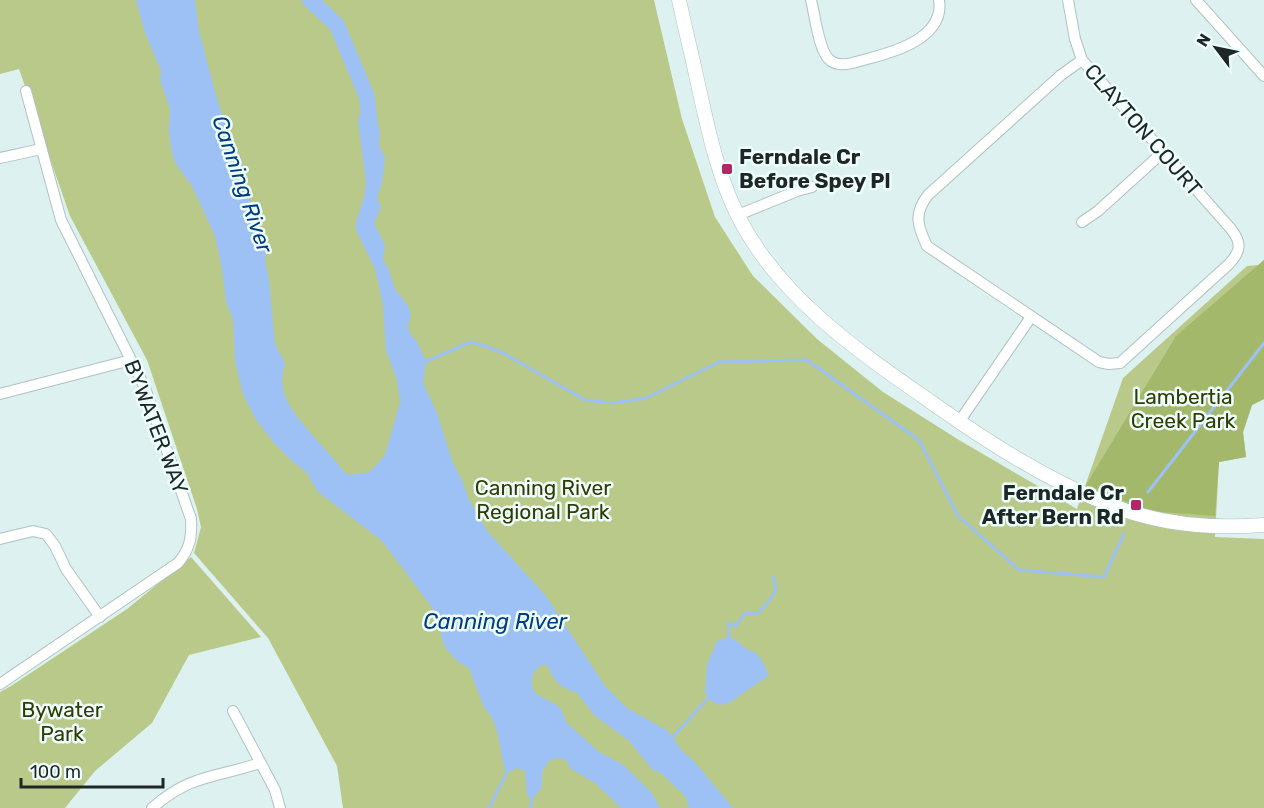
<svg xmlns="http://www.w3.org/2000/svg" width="1264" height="808" viewBox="0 0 1264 808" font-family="Rubik,sans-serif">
<rect width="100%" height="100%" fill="#ddf2f0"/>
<g fill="#b8c989">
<path d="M0,0H654L682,119L715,217L753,276L817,339L883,392L959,440L1077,509L1123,378L1247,266L1259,265L1264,260V399L1252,405L1243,432L1246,457L1219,462L1215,537L1264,539V808H343L337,766L268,638L194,553L201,527L197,509L147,360L70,216L19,69L0,74Z"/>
<path d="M191,557L261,637L189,655L152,723L95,771L65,808H0V692L11,686L127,609Z"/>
</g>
<path fill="#a4b86c" d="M1264,260V399L1252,405L1243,432L1246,457L1219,462L1215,516L1148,511L1086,485L1176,336Z"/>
<g fill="#9dc1f4">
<path d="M136,0H195L199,31L216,95L225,124L241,158L255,221L266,243L265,261L269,280L275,344L285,363C282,375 281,385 285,396C292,417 330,452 344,472L350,475L370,472L385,455L400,402L397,380L386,351L383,305L375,269L356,230V222L364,197L366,182L358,122L361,110L368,106L373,112L380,131L379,145L385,158L382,183L377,198L381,207L374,223L385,245L383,261L388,267L395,289L407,304L411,314L408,326L411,335L416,340L426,361L423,383L437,413L453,463L462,480L469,500L488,532L546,596L605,686L627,708L668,731L682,751L693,760L733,808H689L686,797L662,774L652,769L628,740L595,716L578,694L561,686L552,676L549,668L544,664C531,670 529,681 535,693L558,706L562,711L566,722L599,752L622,764L637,778L652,793L660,808H621L595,783L571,769L566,760L559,758L549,761L542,772V787L532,800L527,795L525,771L517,768L509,772L505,771L497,731L493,720L483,705L469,668L458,662L446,649L441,637V628L438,618L431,606L382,541L317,491L307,473L292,461L274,443L256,420L243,394L235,361L233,319L226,302L222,269L215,236L192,186L175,163L172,153L169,134L170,109L160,80L161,71L144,30Z"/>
<path d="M729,637C737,639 739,643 745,648C749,651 749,649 754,652C760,656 768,669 768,676L729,703L720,705L713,702L708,698L705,692L707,665L717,641Z"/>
</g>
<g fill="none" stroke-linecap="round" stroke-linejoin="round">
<g stroke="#9dc1f4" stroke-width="3">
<path d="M425,362L471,342L482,345L503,353L585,400L613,403L646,398L719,362L807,360L919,440L958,516L1019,570L1104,577L1124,534"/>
<path d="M1148,492L1264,343"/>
<path d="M729,637V623L736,626L744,614L759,613C767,600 781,595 773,577"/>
<path d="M673,737L708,698"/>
<path d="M489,808L507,772"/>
<path d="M530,808L532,800"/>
</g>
<path stroke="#9dc1f4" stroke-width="16" d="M310,0L337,25L367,97L370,128"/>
<defs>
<g id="minor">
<path d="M811,0C815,15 819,54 831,61C841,68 855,62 867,59C894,52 945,38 939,0"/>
<path d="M1068,0L1075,39L1082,60L1231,229C1242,243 1241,251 1229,264L1120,363L1109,364L1099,362L927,246C918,227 913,214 928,195L1061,75L1082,60"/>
<path d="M1196,0L1264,76"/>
<path d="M0,158L41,149"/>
<path d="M738,215L797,191L812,187"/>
<path d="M1082,222L1098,211L1162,153"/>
<path d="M0,394L131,360"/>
<path d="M959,422L1031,317"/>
<path d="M0,539L33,531L46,534L55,546L66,569L100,617"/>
<path d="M0,684L178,563C190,549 192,537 191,519L145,388L61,220L26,91"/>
<path d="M233,711L275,790L280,808"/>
<path d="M152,808C191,774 215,778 260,763"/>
</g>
<path id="tertiary" d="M679,0C685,28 692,56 698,84C708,129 717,173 737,214C778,297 858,351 931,402C986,441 1045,479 1108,504C1156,524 1212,529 1264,525"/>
</defs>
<use href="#minor" stroke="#aec2c0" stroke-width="12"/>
<use href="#tertiary" stroke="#aec2c0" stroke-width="15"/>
<use href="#minor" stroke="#fff" stroke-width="10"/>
<use href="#tertiary" stroke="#fff" stroke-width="14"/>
</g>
<g fill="#b22765" stroke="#eefefd" stroke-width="2">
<rect x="721" y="163" width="12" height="12" rx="3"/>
<rect x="1130" y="499" width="12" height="12" rx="3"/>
</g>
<g text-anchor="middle" stroke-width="5" stroke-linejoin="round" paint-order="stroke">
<g font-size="21" fill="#1f2726" stroke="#eefefd">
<text transform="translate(1143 130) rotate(49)" y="7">CLAYTON COURT</text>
<text transform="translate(156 427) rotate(69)" y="7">BYWATER WAY</text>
</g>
<g font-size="21" font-weight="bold" fill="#1f2726" stroke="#eefefd" text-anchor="start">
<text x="739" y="164">Ferndale Cr<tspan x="739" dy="24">Before Spey Pl</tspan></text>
<text x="1124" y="500" text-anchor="end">Ferndale Cr<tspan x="1124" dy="24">After Bern Rd</tspan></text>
</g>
<g font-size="21" fill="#303c00" stroke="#eefefd">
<text x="1183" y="404">Lambertia<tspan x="1183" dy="24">Creek Park</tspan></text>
<text x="543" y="495">Canning River<tspan x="543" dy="24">Regional Park</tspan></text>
<text x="62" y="717">Bywater<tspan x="62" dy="24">Park</tspan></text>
</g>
<g font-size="22" font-style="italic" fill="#003c84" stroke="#eefefd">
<text transform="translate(243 184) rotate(71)" y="8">Canning River</text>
<text x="495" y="629">Canning River</text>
</g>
</g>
<g transform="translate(1216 48) rotate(302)" stroke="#eefefd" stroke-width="4.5" paint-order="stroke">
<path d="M0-4.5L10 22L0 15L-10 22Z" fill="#1f2726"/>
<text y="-9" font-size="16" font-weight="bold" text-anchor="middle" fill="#1f2726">N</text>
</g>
<path d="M21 778v9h142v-9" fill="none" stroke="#1f2726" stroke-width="3"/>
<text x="30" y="778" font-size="18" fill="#1f2726" stroke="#eefefd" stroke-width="4.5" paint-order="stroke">100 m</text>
</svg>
